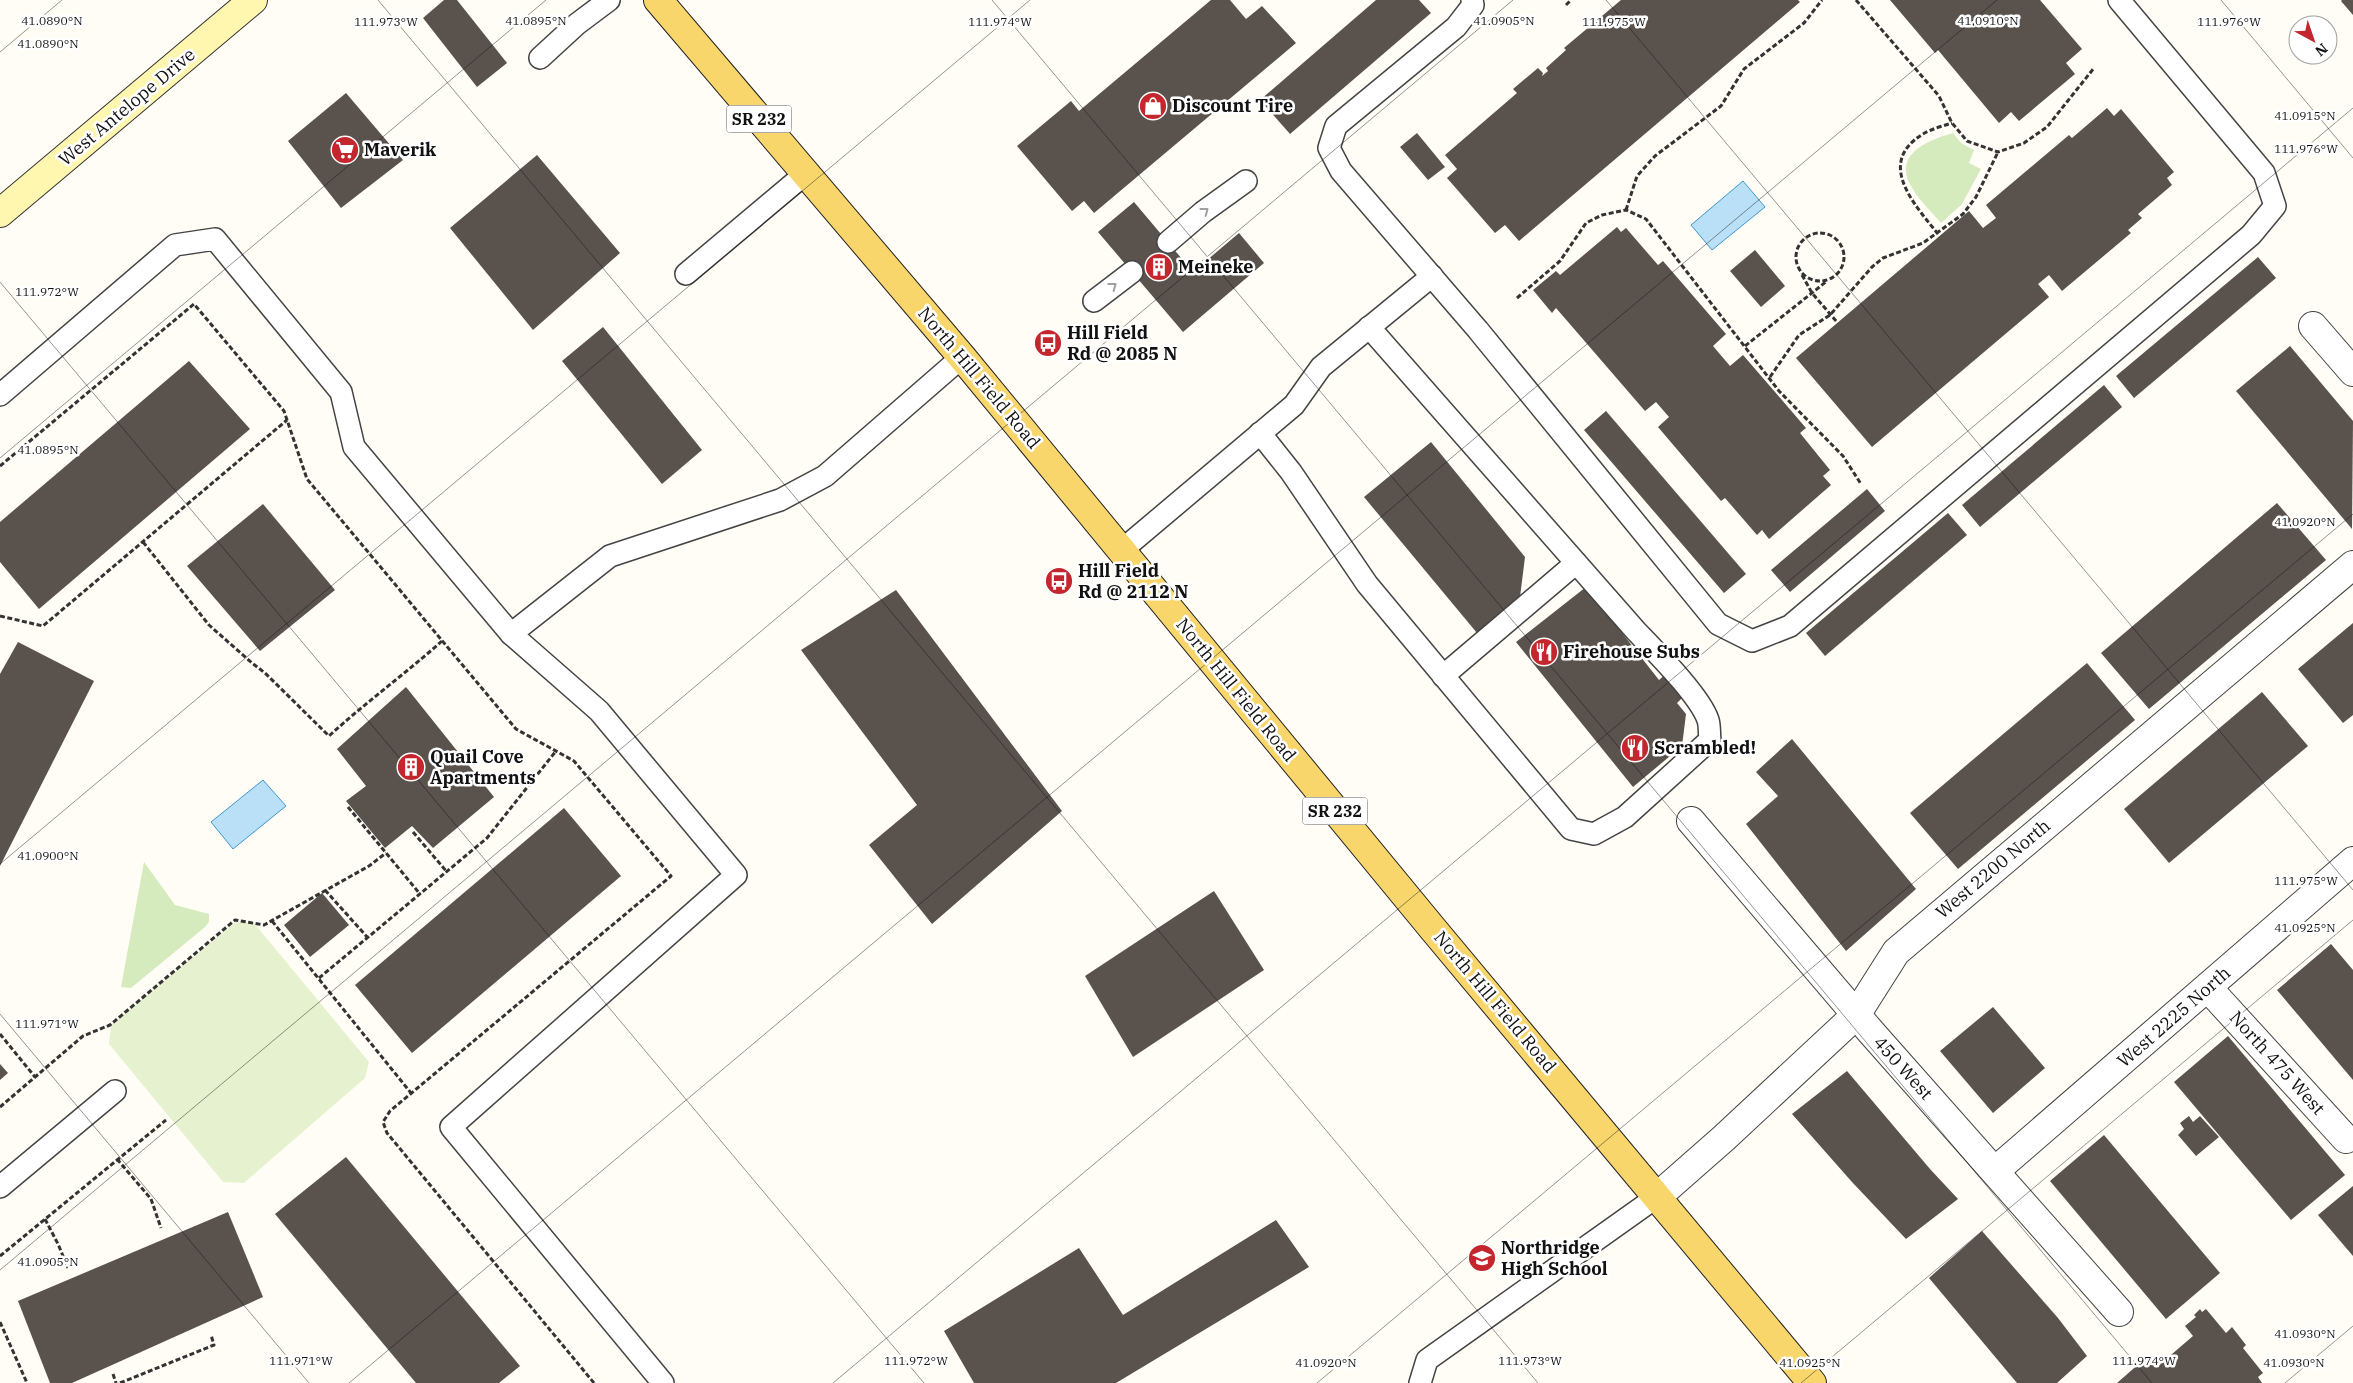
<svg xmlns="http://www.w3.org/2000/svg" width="2353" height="1383" viewBox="0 0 2353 1383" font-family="'IBM Plex Serif',serif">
<rect width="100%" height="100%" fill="#fffdf5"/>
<g fill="#d5ebbd">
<path d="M1953,133L1961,143L1974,150L1969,163L1981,169L1962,204L1941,223C1931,211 1918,199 1911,186C1893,154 1928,140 1953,133Z"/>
<path d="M144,862L175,905L209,914V922L205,927L131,988L121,987Z"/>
</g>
<path fill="#e6f2cf" d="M236,922L254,923L369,1062L365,1078L244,1183L223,1182L109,1044L111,1025Z"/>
<g fill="#b9e0f7" stroke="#3f96cf">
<path d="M1743,181L1765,207L1712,250L1691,225Z"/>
<path d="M263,780L286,806L233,849L211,822Z"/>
</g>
<g fill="#5a524d">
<path d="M444,0H457L507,63L477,87L423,18Z"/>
<path d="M1211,0H1230L1246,19L1262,6L1296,43L1094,213L1084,201L1072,211L1017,146L1071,101L1079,111Z"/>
<path d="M1376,0H1419L1431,13L1290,134L1260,100Z"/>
<path d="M1621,0H1798L1800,2L1519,241L1505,225L1495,233L1447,178L1457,169L1445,155L1517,93L1513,89L1538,68L1543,73L1542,76L1548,71L1546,68L1566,50L1564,48Z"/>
<path d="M1890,0H2040L2082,49L2066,63L2075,74L2019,121L2011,112L1999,123L1938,50L1935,53Z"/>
<path d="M2342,0H2353V15L2341,1Z"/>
<path d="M346,93L403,160L341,208L288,141Z"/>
<path d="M2107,108L2114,116L2121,109L2174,172L2167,178L2172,185L2138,214L2142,218L2128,230L2131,233L2062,291L2049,275L2038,284L2049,297L1872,447L1796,358L1969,211L1983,228L1996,218L1986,205L2069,135L2072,138Z"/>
<path d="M1417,133L1445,167L1428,180L1400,147Z"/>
<path d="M537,155L620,253L533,330L450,228Z"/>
<path d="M1134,202L1193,272L1239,233L1264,263L1183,332L1098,232Z"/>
<path d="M1617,227L1621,232L1626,228L1658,265L1663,261L1726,334L1713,346L1730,366L1743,355L1806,428L1800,433L1830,470L1823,476L1831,485L1769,539L1762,530L1757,535L1725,498L1721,501L1658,427L1669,417L1656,402L1645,411L1556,308L1552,313L1533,290L1556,271L1560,275Z"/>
<path d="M1755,250L1785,286L1761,307L1730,271Z"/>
<path d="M2258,257L2276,278L2134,398L2116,376Z"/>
<path d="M603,327L702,450L662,484L562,361Z"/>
<path d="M2290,346L2353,421L2352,529L2236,391Z"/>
<path d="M189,361L250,429L39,609L0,562V522Z"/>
<path d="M2104,385L2122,407L1980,527L1962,505Z"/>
<path d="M1606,411L1746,574L1724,593L1584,430Z"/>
<path d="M1431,442L1525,557L1520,597L1477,633L1364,497Z"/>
<path d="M1867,489L1885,511L1790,592L1771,570Z"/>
<path d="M2277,503L2326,560L2149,709L2101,653Z"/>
<path d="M263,504L335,590L260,651L187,566Z"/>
<path d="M1948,513L1967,535L1825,656L1806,633Z"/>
<path d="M1586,587L1659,680L1669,671L1688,692L1677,703L1686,714L1682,746L1633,787L1516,642Z"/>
<path d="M896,590L1062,811L932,924L869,845L917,805L801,650Z"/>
<path d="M2353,623V715L2343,723L2298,669Z"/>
<path d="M18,642L94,681L0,866V674Z"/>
<path d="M2087,663L2135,720L1958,869L1910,813Z"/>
<path d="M406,687L494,797L433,848L412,826L385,848L346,801L366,786L337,749Z"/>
<path d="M2262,692L2308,746L2169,863L2124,809Z"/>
<path d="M1792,739L1916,889L1846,951L1746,824L1778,796L1756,772Z"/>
<path d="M564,808L621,876L412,1053L355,985Z"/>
<path d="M1214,891L1264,970L1133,1057L1085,976Z"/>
<path d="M322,893L349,925L310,957L284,925Z"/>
<path d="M2331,944L2353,970V1080L2277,990Z"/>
<path d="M1993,1007L2045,1068L1993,1113L1940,1051Z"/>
<path d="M2228,1036L2345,1175L2291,1220L2174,1082Z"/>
<path d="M0,1064L8,1073L0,1080Z"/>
<path d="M1847,1071L1930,1169L1958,1199L1906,1239L1852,1182L1792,1114Z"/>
<path d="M2189,1116L2193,1122L2200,1116L2219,1137L2196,1156L2178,1135L2184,1129L2180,1123Z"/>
<path d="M2104,1135L2220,1273L2166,1319L2050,1181Z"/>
<path d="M346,1157L520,1366L499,1383H416L275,1214Z"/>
<path d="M2353,1186V1256L2318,1215Z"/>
<path d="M228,1212L263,1297L72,1383H50L18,1301Z"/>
<path d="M1276,1220L1309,1267L1116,1383H974L944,1331L1079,1248L1123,1315Z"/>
<path d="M1982,1231L2058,1318L2087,1356L2057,1383H2017L1929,1278Z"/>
<path d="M2200,1309L2202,1312L2206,1309L2226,1333L2232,1327L2246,1345L2243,1348L2263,1373L2258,1377L2262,1383H2117L2149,1355L2158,1366L2193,1336L2185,1326L2196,1317L2194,1315Z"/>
</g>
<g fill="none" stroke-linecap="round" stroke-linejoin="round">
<defs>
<g id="service">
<path d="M1472,0L1473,5L1456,27L1336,126L1329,148L1341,171L1478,330L1718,624L1752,641L1790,626L2251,235L2275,206L2264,173L2119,0"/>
<path d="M540,58L577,24L609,0"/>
<path d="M1168,242L1203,212L1246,181"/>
<path d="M686,274L805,174"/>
<path d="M1094,301L1132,272"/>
<path d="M0,395L175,245L215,239L341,392L354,447L511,634L599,711L736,875L451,1127L663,1383"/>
<path d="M1260,433L1291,472L1367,584L1571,829L1594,834L1625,817L1710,740C1709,733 1710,726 1708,720C1700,696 1655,651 1636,631L1369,327"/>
<path d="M1122,550L1294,405L1321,367L1432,276"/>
<path d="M511,634L610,556L780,500L825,476L962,357"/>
<path d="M1443,676L1576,563"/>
<path d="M0,1187L115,1091"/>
<path d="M1420,1383L1427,1360L1658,1196"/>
</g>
<g id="minor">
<path d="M2313,326L2353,372"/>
<path d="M1691,821L1871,1032L2119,1312"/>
<path d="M2208,988L2346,1139"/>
<path d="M1995,1171L2353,861"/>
<path d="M1658,1196L1724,1138L1856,1015L1896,952L2353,565"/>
</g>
<path id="secondary" d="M0,213L253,0"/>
<path id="primary" d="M658,0L962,357L1433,929L1812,1383"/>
</defs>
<use href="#service" stroke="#444" stroke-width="24"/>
<use href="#minor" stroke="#444" stroke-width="30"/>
<use href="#secondary" stroke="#333" stroke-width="30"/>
<use href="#primary" stroke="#222" stroke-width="30"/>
<g stroke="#333" stroke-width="3" stroke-dasharray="5 2.5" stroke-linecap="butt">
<path d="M1856,0L1939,96L1952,123L1967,141L1998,152L2024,143L2047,127L2094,68"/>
<path d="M1566,5L1571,0"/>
<path d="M1626,210L1637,176L1655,156L1721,106L1744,69L1804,23L1822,0"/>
<circle cx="1820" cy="257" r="24"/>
<path d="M1938,234C1915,205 1875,163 1923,134C1931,129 1943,126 1952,123"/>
<path d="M1802,275L1812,293L1837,322"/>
<path d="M1517,298L1560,261L1586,223L1602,215L1626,210L1646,219L1779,391L1843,456L1861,484"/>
<path d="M1745,346L1827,281"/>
<path d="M1770,377L1799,335L1830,315L1872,267L1883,258L1923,243L1963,214L1976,197L1998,152"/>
<path d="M0,466L194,304L284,411L307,479L516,729L574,761L671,876L390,1111L383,1122L387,1133L594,1383"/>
<path d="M143,542L209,625L252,663L265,673L329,736C365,703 405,674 442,641"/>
<path d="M0,616L43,626L287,420"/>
<path d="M348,807L420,894"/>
<path d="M413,832L447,872"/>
<path d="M325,890L368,938"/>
<path d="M272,921L411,1093"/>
<path d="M319,978L487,838L556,751"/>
<path d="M0,1034L35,1077"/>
<path d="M0,1107L83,1036L110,1025L235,920L264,925L369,866L386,853"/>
<path d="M117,1159L151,1199L161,1228"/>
<path d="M45,1219L58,1244L68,1268"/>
<path d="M0,1256L166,1120"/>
<path d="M0,1322L27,1383"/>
<path d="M113,1374L116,1383"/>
<path d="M120,1383L214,1345L211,1335"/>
</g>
<use href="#service" stroke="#fff" stroke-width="21"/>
<use href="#minor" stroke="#fff" stroke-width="28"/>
<use href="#secondary" stroke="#fff6b0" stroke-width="28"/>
<use href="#primary" stroke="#f9d66b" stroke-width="28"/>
</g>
<defs><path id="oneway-chevron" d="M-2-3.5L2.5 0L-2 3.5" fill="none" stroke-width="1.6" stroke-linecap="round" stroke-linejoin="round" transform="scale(1.25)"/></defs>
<g stroke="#a0a0a0">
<use href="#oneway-chevron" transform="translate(1205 211) rotate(-37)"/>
<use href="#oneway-chevron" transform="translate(1113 286) rotate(-37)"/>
</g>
<path fill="none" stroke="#111" stroke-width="1" stroke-opacity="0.45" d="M378,0L1538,1383M992,0L2152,1383M1606,0L2353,890M2221,0L2353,158M0,52L62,0M0,282L924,1383M0,458L546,0M0,864L1030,0M0,1014L309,1383M0,1270L1513,0M349,1383L1997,0M833,1383L2353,108M1317,1383L2353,514M1801,1383L2353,920M2285,1383L2353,1326"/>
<defs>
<symbol id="shop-disc" viewBox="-11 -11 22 22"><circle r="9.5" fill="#c4262e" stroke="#fff"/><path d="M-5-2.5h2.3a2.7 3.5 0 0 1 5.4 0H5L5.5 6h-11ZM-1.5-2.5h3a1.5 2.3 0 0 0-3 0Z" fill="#fff"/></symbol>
<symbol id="supermarket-disc" viewBox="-11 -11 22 22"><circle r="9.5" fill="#c4262e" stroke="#fff"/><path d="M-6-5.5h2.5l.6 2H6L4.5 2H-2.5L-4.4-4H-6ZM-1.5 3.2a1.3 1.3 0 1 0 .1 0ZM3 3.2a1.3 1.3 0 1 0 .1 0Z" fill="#fff"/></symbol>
<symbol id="building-disc" viewBox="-11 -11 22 22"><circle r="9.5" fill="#c4262e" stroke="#fff"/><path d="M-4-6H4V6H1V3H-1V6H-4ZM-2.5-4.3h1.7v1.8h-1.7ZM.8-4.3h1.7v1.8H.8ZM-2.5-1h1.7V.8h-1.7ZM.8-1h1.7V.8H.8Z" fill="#fff"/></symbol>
<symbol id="bus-disc" viewBox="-11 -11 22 22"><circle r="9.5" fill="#c4262e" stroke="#fff"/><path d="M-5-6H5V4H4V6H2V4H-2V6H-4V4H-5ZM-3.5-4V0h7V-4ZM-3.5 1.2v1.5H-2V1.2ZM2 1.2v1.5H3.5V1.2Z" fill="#fff"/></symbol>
<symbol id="restaurant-disc" viewBox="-11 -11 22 22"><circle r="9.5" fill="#c4262e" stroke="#fff"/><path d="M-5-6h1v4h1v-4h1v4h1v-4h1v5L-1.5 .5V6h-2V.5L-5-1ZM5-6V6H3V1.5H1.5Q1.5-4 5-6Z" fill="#fff"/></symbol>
<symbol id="school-disc" viewBox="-11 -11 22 22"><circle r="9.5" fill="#c4262e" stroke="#fff"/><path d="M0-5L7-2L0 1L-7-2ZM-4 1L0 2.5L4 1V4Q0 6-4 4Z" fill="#fff"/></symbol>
</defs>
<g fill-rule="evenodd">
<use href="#shop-disc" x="1137" y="90" width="32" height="32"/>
<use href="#supermarket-disc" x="329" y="134" width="32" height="32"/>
<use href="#building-disc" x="1143" y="251" width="32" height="32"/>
<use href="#bus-disc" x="1032" y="327" width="32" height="32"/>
<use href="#bus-disc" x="1043" y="565" width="32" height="32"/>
<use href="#restaurant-disc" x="1528" y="636" width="32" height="32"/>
<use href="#restaurant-disc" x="1619" y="732" width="32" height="32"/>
<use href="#building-disc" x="395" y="751" width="32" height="32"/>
<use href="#school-disc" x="1466" y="1242" width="32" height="32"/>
</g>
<g text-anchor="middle" stroke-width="5" stroke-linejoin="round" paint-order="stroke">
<g fill="#fff" stroke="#585858" stroke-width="1">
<rect x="726.5" y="105.5" width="65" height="27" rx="4"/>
<rect x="1302.5" y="797.5" width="65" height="27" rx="4"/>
</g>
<g font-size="16" font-weight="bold" fill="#111">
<text x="759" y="125">SR 232</text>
<text x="1335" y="817">SR 232</text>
</g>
<g font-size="18" font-weight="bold" fill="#111" stroke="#fff" text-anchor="start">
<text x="1172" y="112">Discount Tire</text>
<text x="364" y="156">Maverik</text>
<text x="1178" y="273">Meineke</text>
<text x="1067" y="339">Hill Field<tspan x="1067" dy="21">Rd @ 2085 N</tspan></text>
<text x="1078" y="577">Hill Field<tspan x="1078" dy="21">Rd @ 2112 N</tspan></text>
<text x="1563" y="658">Firehouse Subs</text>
<text x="1654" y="754">Scrambled!</text>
<text x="430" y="763">Quail Cove<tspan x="430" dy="21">Apartments</tspan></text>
<text x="1501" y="1254">Northridge<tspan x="1501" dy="21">High School</tspan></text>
</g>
<g font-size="18" fill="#111" stroke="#fff">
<text transform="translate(127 107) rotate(-40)" y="6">West Antelope Drive</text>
<text transform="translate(979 378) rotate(50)" y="6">North Hill Field Road</text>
<text transform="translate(1236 690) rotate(51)" y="6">North Hill Field Road</text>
<text transform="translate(1993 869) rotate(-40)" y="6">West 2200 North</text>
<text transform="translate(1495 1002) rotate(50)" y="6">North Hill Field Road</text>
<text transform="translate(2174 1017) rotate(-41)" y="6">West 2225 North</text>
<text transform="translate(2277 1063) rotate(48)" y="6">North 475 West</text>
<text transform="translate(1903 1068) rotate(48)" y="6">450 West</text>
</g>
</g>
<g font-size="12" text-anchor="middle" fill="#111" stroke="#fff" stroke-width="5" stroke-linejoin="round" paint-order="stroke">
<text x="52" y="25">41.0890°N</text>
<text x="536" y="25">41.0895°N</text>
<text x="1504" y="25">41.0905°N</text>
<text x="1988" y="25">41.0910°N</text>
<text x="386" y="26">111.973°W</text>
<text x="1000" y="26">111.974°W</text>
<text x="1614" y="26">111.975°W</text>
<text x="2229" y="26">111.976°W</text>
<text x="48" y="48">41.0890°N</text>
<text x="2305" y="120">41.0915°N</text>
<text x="2306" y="153">111.976°W</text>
<text x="47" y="296">111.972°W</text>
<text x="48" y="454">41.0895°N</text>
<text x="2305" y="526">41.0920°N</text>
<text x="48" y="860">41.0900°N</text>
<text x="2306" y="885">111.975°W</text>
<text x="2305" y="932">41.0925°N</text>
<text x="47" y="1028">111.971°W</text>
<text x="48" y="1266">41.0905°N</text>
<text x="2305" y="1338">41.0930°N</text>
<text x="301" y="1365">111.971°W</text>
<text x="916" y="1365">111.972°W</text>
<text x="1530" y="1365">111.973°W</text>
<text x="2144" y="1365">111.974°W</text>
<text x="1326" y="1367">41.0920°N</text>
<text x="1810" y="1367">41.0925°N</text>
<text x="2294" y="1367">41.0930°N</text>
</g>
<g transform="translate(2313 40) rotate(140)"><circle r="24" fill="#ffffff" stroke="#a0a0a0"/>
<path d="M0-4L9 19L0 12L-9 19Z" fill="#c4262e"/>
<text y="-8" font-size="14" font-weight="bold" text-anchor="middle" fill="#111111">N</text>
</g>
</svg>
